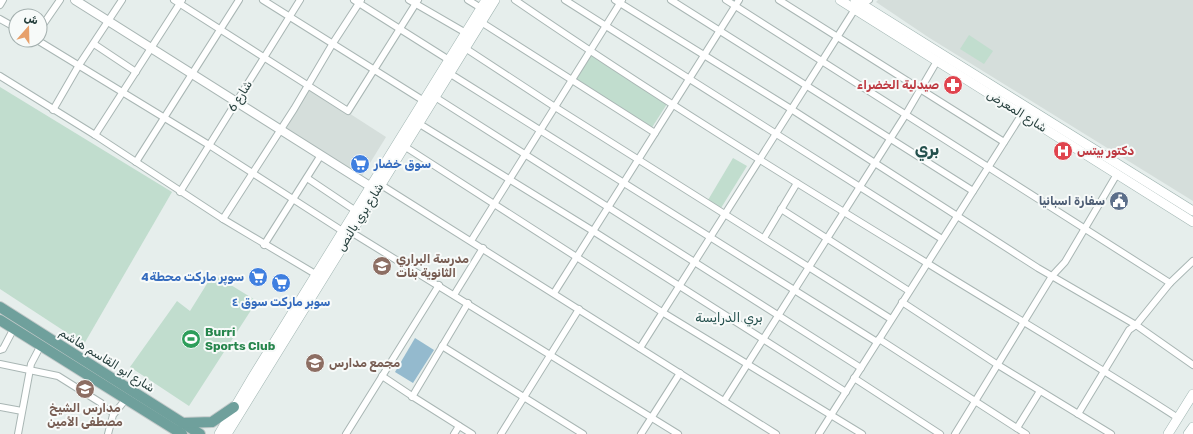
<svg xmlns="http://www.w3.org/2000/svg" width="1193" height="434" viewBox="0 0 1193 434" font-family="Rubik,Cairo,sans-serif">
<rect width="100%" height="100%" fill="#e6eeec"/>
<g fill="#d5dedb">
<path d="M878,0H1193V201L928,37L876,2Z"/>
<path d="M310,88L386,137L362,176L285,129Z"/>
</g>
<g fill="#c1ddce">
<path d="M969,35L993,51L984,64L960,49Z"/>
<path d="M591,55L667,104L651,129L575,80Z"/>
<path d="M0,87L172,192L84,344L0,289Z"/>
<path d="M733,158L747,166L721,208L708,200Z"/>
<path d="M213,274L257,301L189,406L130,367L177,301L190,311Z"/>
</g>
<path fill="#94bace" d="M415,338L434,350L413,383L395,372Z"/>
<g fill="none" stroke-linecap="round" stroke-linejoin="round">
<defs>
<g id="minor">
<path d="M174,0L348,111L418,0"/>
<path d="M263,0L424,101"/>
<path d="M354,0L449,60"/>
<path d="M409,0L466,33"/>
<path d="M468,0L481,8"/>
<path d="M515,0C649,92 788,178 927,263C1011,315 1095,364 1178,418"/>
<path d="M565,0L942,239"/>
<path d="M615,0L791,109L1038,268L1136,325L1193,365"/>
<path d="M671,0L973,191"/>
<path d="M726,0L1170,283"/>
<path d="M779,0L1004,142"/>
<path d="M0,5L3,0"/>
<path d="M0,19L16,28"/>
<path d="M481,22L655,133"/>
<path d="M40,29L60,0"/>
<path d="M37,40L209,145L344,232H351L678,434"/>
<path d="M94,44L136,72"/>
<path d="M465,48L555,107L891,319"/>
<path d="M449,73L877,342"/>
<path d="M0,76L95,135L223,219L317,275"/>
<path d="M435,97L861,368"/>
<path d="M53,110L79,65L122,0"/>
<path d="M418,123L593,231L846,392"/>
<path d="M95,135L182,0"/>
<path d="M404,146L662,312L862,434"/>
<path d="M136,162L239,0"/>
<path d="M307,178L356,211"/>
<path d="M378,183L776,434"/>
<path d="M180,192L300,0"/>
<path d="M781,209L909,291"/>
<path d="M223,219L294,109L333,43L361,0"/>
<path d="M764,238L797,183"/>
<path d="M471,241L622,0"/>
<path d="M264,245L321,155"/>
<path d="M554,293L739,0"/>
<path d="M454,295L483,248"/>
<path d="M902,302L998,365L1111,434"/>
<path d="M879,339L1026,434"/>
<path d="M442,346L583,434"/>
<path d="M640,348L855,9L869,0"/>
<path d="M0,350L3,349L14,328"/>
<path d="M0,364L58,376L101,403L103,407L114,413"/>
<path d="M382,376L415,398L472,434"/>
<path d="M854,378L940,434"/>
<path d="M412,397L468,303"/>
<path d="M724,401L906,114L937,61"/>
<path d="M0,407L22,411"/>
<path d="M1078,414L1129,330L1136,325L1170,283L1193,261"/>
<path d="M1017,428L1040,391"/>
<path d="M18,434L31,364L41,345"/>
<path d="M108,434L113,415L126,399"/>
<path d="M346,434L439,285"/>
<path d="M454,434L459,426"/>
<path d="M501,434L579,309"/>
<path d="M641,434L680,373"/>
<path d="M819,434L1022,114"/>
<path d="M955,434L1052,276L1065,262L1117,174"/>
</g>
<path id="tertiary" d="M75,0L376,190"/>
<g id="secondary">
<path d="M840,0L1193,222"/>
<path d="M855,0L1193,211"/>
<path d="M219,434L252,378L486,0"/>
<path d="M227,434L495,0"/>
<path d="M1168,434L1193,394"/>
<path d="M1188,434L1193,427"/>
</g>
<g id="primary">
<path d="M0,307L200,434"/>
<path d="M0,320L182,434"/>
<path d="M182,423L212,422L234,407"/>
</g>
</defs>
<use href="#minor" stroke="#a9b6b4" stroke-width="8"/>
<use href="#tertiary" stroke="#a9b6b4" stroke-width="10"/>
<use href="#secondary" stroke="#a2b6b3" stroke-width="10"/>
<use href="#primary" stroke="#c2c9c9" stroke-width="12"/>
<use href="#minor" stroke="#fff" stroke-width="6"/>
<use href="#tertiary" stroke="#fff" stroke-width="8"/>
<use href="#secondary" stroke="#fff" stroke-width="9"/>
<use href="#primary" stroke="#6fa09c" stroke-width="10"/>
</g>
<defs>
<symbol id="pharmacy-disc" viewBox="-11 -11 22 22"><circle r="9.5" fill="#e0444e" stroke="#f7faf9"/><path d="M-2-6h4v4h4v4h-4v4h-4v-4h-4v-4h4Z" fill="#fff"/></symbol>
<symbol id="hospital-disc" viewBox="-11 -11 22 22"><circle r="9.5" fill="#e0444e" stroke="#f7faf9"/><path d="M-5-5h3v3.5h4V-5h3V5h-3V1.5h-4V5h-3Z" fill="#fff"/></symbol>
<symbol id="supermarket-disc" viewBox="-11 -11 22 22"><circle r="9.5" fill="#3f7fe0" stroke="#f7faf9"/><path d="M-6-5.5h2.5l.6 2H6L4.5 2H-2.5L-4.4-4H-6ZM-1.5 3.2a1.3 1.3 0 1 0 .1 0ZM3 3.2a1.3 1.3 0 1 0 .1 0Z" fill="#fff"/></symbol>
<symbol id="civic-disc" viewBox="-11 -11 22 22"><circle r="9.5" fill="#5c6f8a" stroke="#f7faf9"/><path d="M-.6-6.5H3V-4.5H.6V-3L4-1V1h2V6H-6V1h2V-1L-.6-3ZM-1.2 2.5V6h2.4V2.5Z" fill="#fff"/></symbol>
<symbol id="school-disc" viewBox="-11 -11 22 22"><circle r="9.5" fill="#8d6e63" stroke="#f7faf9"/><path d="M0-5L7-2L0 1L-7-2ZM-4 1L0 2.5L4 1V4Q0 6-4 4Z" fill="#fff"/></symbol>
<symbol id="stadium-disc" viewBox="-11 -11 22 22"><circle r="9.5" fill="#2e9e5b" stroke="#f7faf9"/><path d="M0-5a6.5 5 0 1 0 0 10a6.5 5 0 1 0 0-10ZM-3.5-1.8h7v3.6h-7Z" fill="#fff"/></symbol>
</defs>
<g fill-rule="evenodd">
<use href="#pharmacy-disc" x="942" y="74" width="22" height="22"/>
<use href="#hospital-disc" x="1052" y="140" width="22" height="22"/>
<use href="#supermarket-disc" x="349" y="153" width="22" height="22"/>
<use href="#civic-disc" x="1108" y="190" width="22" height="22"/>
<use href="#school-disc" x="371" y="255" width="22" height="22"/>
<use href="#supermarket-disc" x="247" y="266" width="22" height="22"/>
<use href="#supermarket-disc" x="270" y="272" width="22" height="22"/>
<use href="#stadium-disc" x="180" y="328" width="22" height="22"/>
<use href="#school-disc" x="304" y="352" width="22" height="22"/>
<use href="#school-disc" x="74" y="378" width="22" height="22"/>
</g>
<g text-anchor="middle" stroke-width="4" stroke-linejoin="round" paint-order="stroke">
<g font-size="12" font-weight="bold" fill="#be3a42" stroke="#f7faf9" text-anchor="end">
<text x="939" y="89">صيدلية الخضراء</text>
<text x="1077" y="155" text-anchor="start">دكتور بيتس</text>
</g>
<g font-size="12" fill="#263f3d" stroke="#f7faf9">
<text transform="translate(240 96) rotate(-58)" y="4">شارع 6</text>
<text transform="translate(1017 111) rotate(32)" y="4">شارع المعرض</text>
<text transform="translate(360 217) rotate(-58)" y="4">شارع بري بالنص</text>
<text transform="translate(107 360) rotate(32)" y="4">شارع ابو القاسم هاشم</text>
</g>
<g font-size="12" font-weight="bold" fill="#366cbe" stroke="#f7faf9" text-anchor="start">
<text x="374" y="168">سوق خضار</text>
<text x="244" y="281" text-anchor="end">سوپر مارکت محطة4</text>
<text x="281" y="306" text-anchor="middle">سوبر ماركت سوق ٤</text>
</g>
<g font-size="12" font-weight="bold" fill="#4e5e75" stroke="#f7faf9" text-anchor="end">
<text x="1105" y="205">سفارة اسبانيا</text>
</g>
<g font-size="12" font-weight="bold" fill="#785e54" stroke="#f7faf9" text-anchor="start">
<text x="396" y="263">مدرسة البراري<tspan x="396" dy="14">الثانوية بنات</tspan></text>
<text x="329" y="367">مجمع مدارس</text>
<text x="85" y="412" text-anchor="middle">مدارس الشيخ<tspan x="85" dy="14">مصطفى الأمين</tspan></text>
</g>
<g font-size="12" font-weight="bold" fill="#27864d" stroke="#f7faf9" text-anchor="start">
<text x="205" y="336">Burri<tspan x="205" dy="14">Sports Club</tspan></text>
</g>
<g font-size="13" fill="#24504d" stroke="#f7faf9">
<text x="729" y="322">بري الدرايسة</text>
</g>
<g font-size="16" font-weight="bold" fill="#24504d" stroke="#f7faf9">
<text x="927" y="155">بري</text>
</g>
</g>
<g transform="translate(28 28) rotate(20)"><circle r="19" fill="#f7faf9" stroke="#a3afae"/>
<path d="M0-3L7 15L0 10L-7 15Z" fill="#e7a06b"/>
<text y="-6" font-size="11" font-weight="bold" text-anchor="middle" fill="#263f3d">ش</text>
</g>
</svg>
